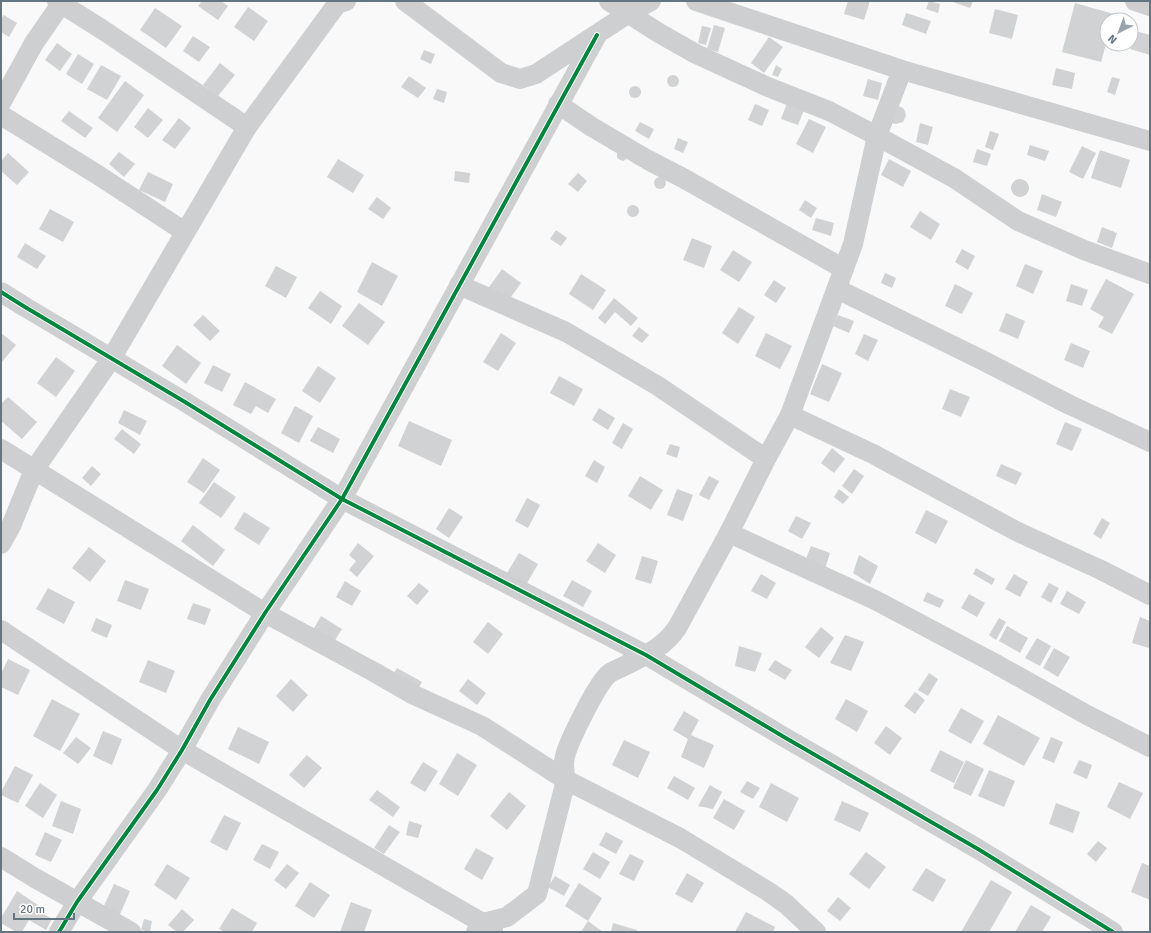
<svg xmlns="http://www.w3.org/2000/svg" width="1151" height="933" viewBox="0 0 1151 933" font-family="Signika,sans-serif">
<rect width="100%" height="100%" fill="#f9f9f9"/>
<g fill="#d0d2d3">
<path d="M202,1H221L228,6L218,20L198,6Z"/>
<path d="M848,1H870L864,20L844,14Z"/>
<path d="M929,1L940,4L938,13L926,9Z"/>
<path d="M950,1H973L970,8Z"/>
<path d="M1075,3L1114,14L1113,20H1107V41L1101,62L1062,52Z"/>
<path d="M248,7L268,21L254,41L234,27Z"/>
<path d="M155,8L182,26L166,48L140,30Z"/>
<path d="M995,9L1018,15L1012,39L989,33Z"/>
<path d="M906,13L931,21L926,34L902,25Z"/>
<path d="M4,15L17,23L9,37L1,32V19Z"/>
<path d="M714,25L725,28L718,52L707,49Z"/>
<path d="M702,26L711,28L706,45L698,43Z"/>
<path d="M1135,31L1150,35V55L1130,49Z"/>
<path d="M193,36L210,47L199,62L183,51Z"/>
<path d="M769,37L783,47L764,73L751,63Z"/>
<path d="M57,43L72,54L60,71L45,60Z"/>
<path d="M424,50L435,54L431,64L420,59Z"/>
<path d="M78,54L94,64L82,84L66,74Z"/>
<path d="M220,63L235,75L218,96L203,85Z"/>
<path d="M101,65L121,76L107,100L87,89Z"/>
<path d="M776,65L782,69L778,77L772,75Z"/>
<path d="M1056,68L1075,73L1072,89L1052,85Z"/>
<circle cx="673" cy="81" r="6"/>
<path d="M409,76L426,88L418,98L401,87Z"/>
<path d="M1112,77L1120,79L1115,95L1107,92Z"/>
<path d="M868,79L882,83L878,100L863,96Z"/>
<path d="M125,81L144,95L117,132L98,118Z"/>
<circle cx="635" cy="92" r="6"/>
<path d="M437,89L447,92L444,103L433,99Z"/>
<path d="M787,103L804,110L798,125L781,119Z"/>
<path d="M755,104L769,110L762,126L748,120Z"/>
<path d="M898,106L901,107L904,109L905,112L906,116L903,122L896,124L892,123Z"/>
<path d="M148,108L163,120L148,138L134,127Z"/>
<path d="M69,111L93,128L85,138L61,121Z"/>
<path d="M179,118L191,128L175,149L162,140Z"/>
<path d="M809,119L826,127L813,153L796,144Z"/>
<path d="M640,122L654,129L649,139L635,131Z"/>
<path d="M920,123L933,127L928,145L916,142Z"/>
<path d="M990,131L999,134L993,150L985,147Z"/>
<path d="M678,138L688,142L683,153L674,149Z"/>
<path d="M1030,145L1049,151L1045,161L1027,155Z"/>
<path d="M1082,146L1096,153L1083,179L1069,172Z"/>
<path d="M977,149L991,154L987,166L973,162Z"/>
<path d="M1100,150L1130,160L1121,188L1091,178Z"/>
<path d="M119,152L135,164L124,177L109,164Z"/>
<path d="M617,152L627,159L623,161L618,159L617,157Z"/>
<path d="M8,153L29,172L17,185L1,171V161Z"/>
<path d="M338,159L364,175L353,193L327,177Z"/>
<path d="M889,159L911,171L903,187L881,175Z"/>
<path d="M455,171L470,173L469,183L454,181Z"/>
<path d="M148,172L173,184L165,202L139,190Z"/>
<path d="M578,173L587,181L578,192L568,184Z"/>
<circle cx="660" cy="183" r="6"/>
<circle cx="1020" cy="188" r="9"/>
<path d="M1042,194L1062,202L1056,217L1037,210Z"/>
<path d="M377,197L391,208L383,219L368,209Z"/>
<path d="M805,200L817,208L811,218L799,210Z"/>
<circle cx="633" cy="211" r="6"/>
<path d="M50,209L74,222L63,242L39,229Z"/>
<path d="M920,211L940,224L931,240L910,227Z"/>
<path d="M816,218L834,223L831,236L812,230Z"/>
<path d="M1102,227L1117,233L1112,248L1097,242Z"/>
<path d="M556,230L567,238L561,246L550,239Z"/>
<path d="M692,238L712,246L704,268L683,260Z"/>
<path d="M25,243L46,256L37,269L17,257Z"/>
<path d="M962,249L975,256L968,270L955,262Z"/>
<path d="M733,250L752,262L739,282L720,270Z"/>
<path d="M372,262L398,276L382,306L357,292Z"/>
<path d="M1025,264L1043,271L1033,294L1016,286Z"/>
<path d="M276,266L297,277L286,298L265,286Z"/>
<path d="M502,269L521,283L506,304L487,290Z"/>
<path d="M885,273L896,278L892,288L881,283Z"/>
<path d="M581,274L606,290L593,310L569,294Z"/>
<path d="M1106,279L1134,294L1112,334L1098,327L1104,317L1090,309Z"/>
<path d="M774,280L786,288L776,303L764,295Z"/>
<path d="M955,284L973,293L962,314L945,306Z"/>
<path d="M1071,284L1088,290L1082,306L1066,301Z"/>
<path d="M320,291L342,306L331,324L308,308Z"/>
<path d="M614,298L638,318L631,326L615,312L605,324L598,318Z"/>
<path d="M359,303L385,322L368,345L342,326Z"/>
<path d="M739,307L755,317L738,344L722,333Z"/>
<path d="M1006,313L1025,321L1018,339L999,331Z"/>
<path d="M203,315L220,331L210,341L193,325Z"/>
<path d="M838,315L854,321L849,333L833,326Z"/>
<path d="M639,327L649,335L642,343L632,336Z"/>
<path d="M1,333L16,345L1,363Z"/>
<path d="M501,333L516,343L498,371L483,362Z"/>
<path d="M766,333L792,346L780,369L755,356Z"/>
<path d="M864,334L878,340L868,361L855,354Z"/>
<path d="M1071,343L1090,351L1083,368L1064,360Z"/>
<path d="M177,345L201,363L186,384L162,366Z"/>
<path d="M56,357L75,371L56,397L37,383Z"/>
<path d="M822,364L842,373L829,402L810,394Z"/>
<path d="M213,365L231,374L222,392L204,383Z"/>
<path d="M318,366L336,378L320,403L302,391Z"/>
<path d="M559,376L583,389L574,406L550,393Z"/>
<path d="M245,382L276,399L268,413L256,406L251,414L233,405Z"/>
<path d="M950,389L970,397L961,417L942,409Z"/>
<path d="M8,397L37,422L22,439L1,421V404Z"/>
<path d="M295,406L313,416L299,443L281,433Z"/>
<path d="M599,408L615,418L608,430L592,420Z"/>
<path d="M124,410L147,421L140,435L118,423Z"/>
<path d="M409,421L452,440L441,466L398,446Z"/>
<path d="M1065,422L1082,429L1072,451L1056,444Z"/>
<path d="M623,423L633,429L622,449L612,443Z"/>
<path d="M318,427L340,439L333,453L310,441Z"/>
<path d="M122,429L141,444L134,454L114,439Z"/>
<path d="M670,444L680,447L677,458L666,454Z"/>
<path d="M832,448L845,459L834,473L821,463Z"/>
<path d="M203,458L220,470L204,493L187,482Z"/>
<path d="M594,460L605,467L597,483L585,476Z"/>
<path d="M1001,464L1022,473L1016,485L996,476Z"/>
<path d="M92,466L101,474L91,486L82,478Z"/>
<path d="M854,469L864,476L852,494L842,486Z"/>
<path d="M640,476L663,490L651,510L628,496Z"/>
<path d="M709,476L719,481L709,500L699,495Z"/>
<path d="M214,482L236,497L221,518L199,503Z"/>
<path d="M677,489L693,495L683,521L667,515Z"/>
<path d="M839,489L849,497L843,504L834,497Z"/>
<path d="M527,498L540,505L528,528L515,521Z"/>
<path d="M449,508L463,517L449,538L436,529Z"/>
<path d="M926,510L948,521L936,544L915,533Z"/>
<path d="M244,512L270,528L259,545L234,529Z"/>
<path d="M796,516L811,523L802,539L788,531Z"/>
<path d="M1102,518L1110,523L1101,539L1093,534Z"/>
<path d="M193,525L225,550L213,566L181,541Z"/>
<path d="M358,543L374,556L357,577L349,570L356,561L349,555Z"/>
<path d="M598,543L616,555L605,573L586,561Z"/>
<path d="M811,546L830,553L824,572L804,564Z"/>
<path d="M89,547L106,561L90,582L72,568Z"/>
<path d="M519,553L538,564L526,585L507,573Z"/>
<path d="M859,555L878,566L870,584L853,573Z"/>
<path d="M642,556L658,561L651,584L635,579Z"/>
<path d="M976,568L995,579L992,585L973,574Z"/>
<path d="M761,574L776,583L767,599L751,591Z"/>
<path d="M1014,574L1028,582L1020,597L1005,589Z"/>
<path d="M125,580L149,589L141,610L117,601Z"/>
<path d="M572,580L592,591L583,607L563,596Z"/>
<path d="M345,581L361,591L352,606L336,597Z"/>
<path d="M419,583L429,591L417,605L407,596Z"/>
<path d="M1049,583L1059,588L1051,603L1041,597Z"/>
<path d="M48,588L75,602L64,624L36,609Z"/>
<path d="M1067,591L1086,602L1079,614L1060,604Z"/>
<path d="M927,592L944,600L940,608L923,601Z"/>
<path d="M969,594L985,603L977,617L961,608Z"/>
<path d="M193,603L211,609L205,625L187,619Z"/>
<path d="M321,616L342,629L334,642L313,630Z"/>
<path d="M1140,617L1150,621L1149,648L1132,643Z"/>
<path d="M96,618L112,625L107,638L91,631Z"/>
<path d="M999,618L1006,622L996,640L989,635Z"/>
<path d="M488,622L503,634L488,654L473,642Z"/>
<path d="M1007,626L1028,638L1020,653L999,641Z"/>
<path d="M821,627L834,638L819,658L805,647Z"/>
<path d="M845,635L864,642L851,671L830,663Z"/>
<path d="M1037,638L1051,646L1040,666L1025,658Z"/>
<path d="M739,646L762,653L755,672L735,666Z"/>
<path d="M1054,648L1070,657L1058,677L1043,668Z"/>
<path d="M8,659L30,670L18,695L1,687V674Z"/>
<path d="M148,660L175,671L166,693L139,682Z"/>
<path d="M775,660L792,670L785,680L768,670Z"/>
<path d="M397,668L422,682L415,694L390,679Z"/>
<path d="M929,673L938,679L928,696L918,690Z"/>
<path d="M291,679L308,695L293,712L276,696Z"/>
<path d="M468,679L486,693L477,705L459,691Z"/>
<path d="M915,692L925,700L915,714L904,706Z"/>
<path d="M52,699L80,714L60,751L33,736Z"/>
<path d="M846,699L868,711L857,732L835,719Z"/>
<path d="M961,708L984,721L971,744L948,731Z"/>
<path d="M684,711L699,720L691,735L714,745L704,768L681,757L688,739L673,730Z"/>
<path d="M998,715L1040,738L1024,766L983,744Z"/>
<path d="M886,726L902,738L890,755L874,743Z"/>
<path d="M238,727L269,742L259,764L228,749Z"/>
<path d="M103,731L122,739L112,765L93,756Z"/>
<path d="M76,737L91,748L78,764L63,753Z"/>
<path d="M1051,737L1063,742L1054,763L1042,758Z"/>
<path d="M624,740L650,752L638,778L612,765Z"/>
<path d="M940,750L964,762L954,783L930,771Z"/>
<path d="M457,753L477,765L458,796L439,784Z"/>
<path d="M307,755L322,768L304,788L289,775Z"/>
<path d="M966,760L984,769L971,796L953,788Z"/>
<path d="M1079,760L1092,765L1087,779L1073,773Z"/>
<path d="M423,762L438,771L425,792L410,783Z"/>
<path d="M15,766L33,775L18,803L1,795V792Z"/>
<path d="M989,770L1015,781L1004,807L978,796Z"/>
<path d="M674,776L695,788L688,800L667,788Z"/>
<path d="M747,781L760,788L753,799L740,792Z"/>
<path d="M1119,782L1143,793L1130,819L1107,807Z"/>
<path d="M40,783L57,795L43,818L25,806Z"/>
<path d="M771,783L799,798L787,822L759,807Z"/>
<path d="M710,785L722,792L713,809L698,806Z"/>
<path d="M377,790L400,807L393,817L369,800Z"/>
<path d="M509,792L526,806L507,830L490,816Z"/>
<path d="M724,799L745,811L734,830L713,818Z"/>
<path d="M61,801L81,809L73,834L52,826Z"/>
<path d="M842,801L869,813L860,832L834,820Z"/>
<path d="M1056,803L1080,812L1073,833L1049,824Z"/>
<path d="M224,815L241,823L227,851L210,842Z"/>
<path d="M409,821L422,825L418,838L406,835Z"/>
<path d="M389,825L400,832L384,854L374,848Z"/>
<path d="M45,832L62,840L51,862L35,855Z"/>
<path d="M606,832L623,841L616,854L599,845Z"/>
<path d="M1098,841L1107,848L1096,862L1087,854Z"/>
<path d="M262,844L279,852L270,869L253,860Z"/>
<path d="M476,848L494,858L482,880L464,869Z"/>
<path d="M593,852L610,862L600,879L583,869Z"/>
<path d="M866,852L886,867L869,889L849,874Z"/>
<path d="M630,854L644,861L634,881L619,874Z"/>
<path d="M1142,863L1150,866V900L1131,892Z"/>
<path d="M167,864L190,878L176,900L154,885Z"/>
<path d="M287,864L299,873L286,889L274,880Z"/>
<path d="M926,868L946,880L933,902L912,890Z"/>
<path d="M687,873L704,883L692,903L675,894Z"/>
<path d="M555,876L570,885L564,896L548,887Z"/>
<path d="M991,880L1012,892L989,932H961Z"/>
<path d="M310,882L330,895L314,918L295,906Z"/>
<path d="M579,883L602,898L588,921L565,906Z"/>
<path d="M114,884L130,891L119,917L102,910Z"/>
<path d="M17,891L38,905L35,909L52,919L46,930L29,920L22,932H16L1,923V918Z"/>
<path d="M838,897L851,908L840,921L827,911Z"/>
<path d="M351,902L372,910L364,932H340Z"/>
<path d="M1031,905L1051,917L1042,932H1015Z"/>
<path d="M232,908L257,923L252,932H224L219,929Z"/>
<path d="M182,909L194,920L183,932H177L168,925Z"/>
<path d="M746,912L775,927L773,932H735Z"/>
<path d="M144,919L152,921L150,932L141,930Z"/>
<path d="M588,921L603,932H581Z"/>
<path d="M613,923L637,930V932H611Z"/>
</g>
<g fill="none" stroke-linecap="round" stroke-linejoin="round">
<g stroke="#cecfd0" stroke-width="20">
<path d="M57,1L103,30L247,127L337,4L346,1"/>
<path d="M405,1L501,73L520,79L536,74L629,13L651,1"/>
<path d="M609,1L659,33L696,54L768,87L829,111L877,136L954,178L1018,221L1084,250L1150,274"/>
<path d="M696,1L902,70L1150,141"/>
<path d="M1135,1L1150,6"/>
<path d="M1,103L34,43L61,4"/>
<path d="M558,104L592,127L648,160L683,178L844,269"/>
<path d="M1,115L98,175L185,232"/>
<path d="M459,285L566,332L658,386L766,459"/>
<path d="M837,289L982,360L1070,405L1150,442"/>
<path d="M1,292L25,307L185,402L342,499L646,655L784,737L978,849L1113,932"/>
<path d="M790,415L873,454L1016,531L1101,570L1150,595"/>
<path d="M1,449L265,613L374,672L414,695L482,726L566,780L680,838L769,892L786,904L816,932"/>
<path d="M729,533L875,600L994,663L1087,715L1150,747"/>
<path d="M1,544L11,526L34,470L111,359L247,127"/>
<path d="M1,630L182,750L493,929"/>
<path d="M1,857L35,878L131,932"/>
<path d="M59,932L77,902L157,790L182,750L210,700L265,613L342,499L597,35"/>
<path d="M476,932L483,923L507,917L537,894L566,780C564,772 563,765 565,756C569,741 598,681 610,673C615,670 621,668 626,665C646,655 664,647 677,628L729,533L766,459L790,415L853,244L877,136L902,70"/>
</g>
<defs>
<g id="cycleway">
<path d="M1,292L25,307L185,402L342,499L646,655L784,737L978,849L1113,932"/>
<path d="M59,932L77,902L157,790L182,750L210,700L265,613L342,499L597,35"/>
</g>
</defs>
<use href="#cycleway" stroke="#fff" stroke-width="6"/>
<use href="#cycleway" stroke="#00873e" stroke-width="4"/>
</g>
<rect width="1151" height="933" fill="none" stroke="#657683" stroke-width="4"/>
<g transform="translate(1119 32) rotate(222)"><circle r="19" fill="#ffffff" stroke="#c1c8cd"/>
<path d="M0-3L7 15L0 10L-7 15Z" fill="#99a4ac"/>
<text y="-6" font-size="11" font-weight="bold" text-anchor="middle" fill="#657683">N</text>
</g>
<path d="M14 913v6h60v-6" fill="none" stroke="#657683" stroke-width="2"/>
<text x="20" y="913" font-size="12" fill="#657683" stroke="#ffffff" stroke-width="3" paint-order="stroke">20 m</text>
</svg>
